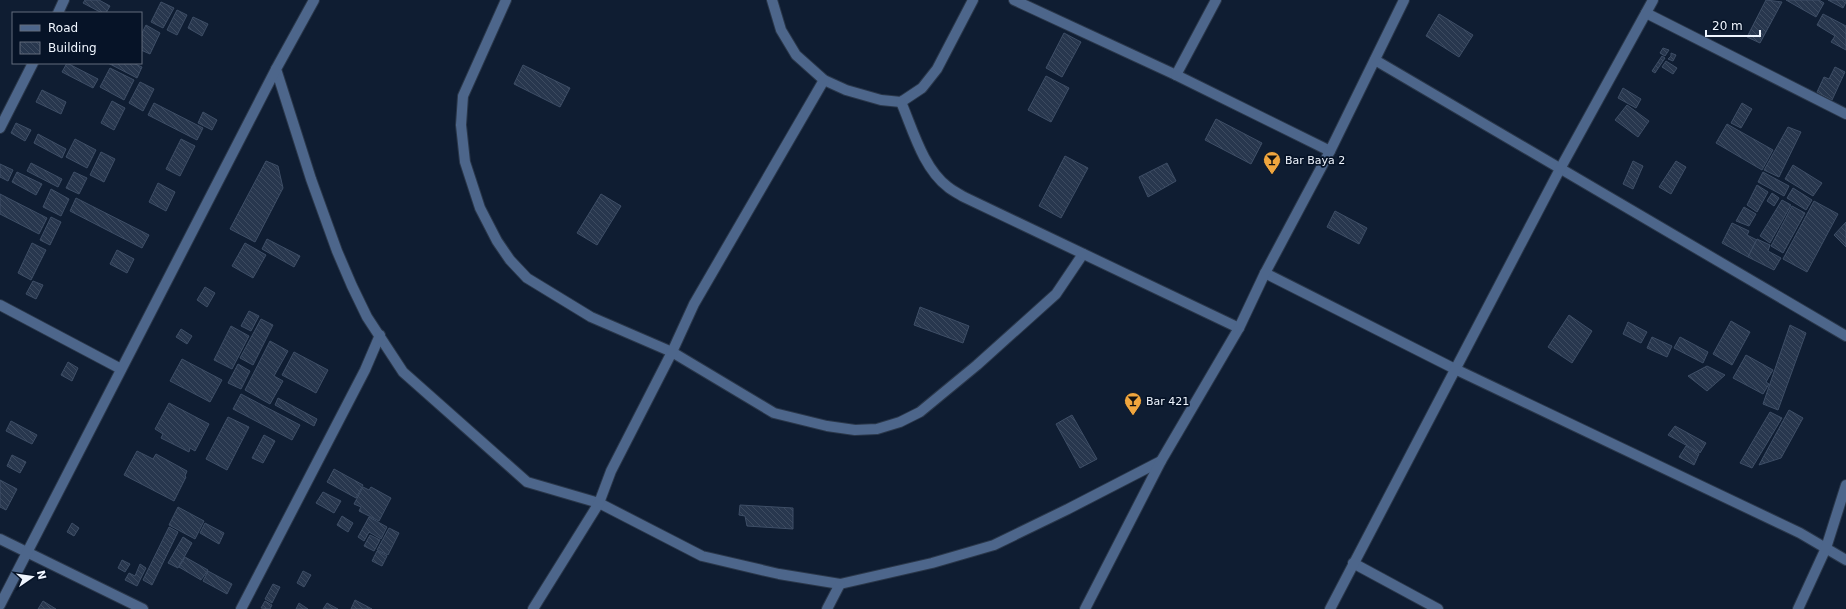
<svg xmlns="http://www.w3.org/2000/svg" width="1846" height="609" viewBox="0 0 1846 609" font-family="'DejaVu Sans',sans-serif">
<defs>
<pattern id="building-back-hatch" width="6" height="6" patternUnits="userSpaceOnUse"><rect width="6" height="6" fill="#28374e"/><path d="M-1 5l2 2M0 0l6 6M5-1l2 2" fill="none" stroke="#3d4b60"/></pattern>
</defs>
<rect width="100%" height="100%" fill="#0f1d32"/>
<g fill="url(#building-back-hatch)" stroke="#3e4e66">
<path d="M85,0H99L110,6L106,13H102L83,3Z"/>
<path d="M1766,0L1782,2L1760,43L1747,37Z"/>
<path d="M1786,0H1819L1824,3L1816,17Z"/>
<path d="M1828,0H1846V2L1843,8Z"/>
<path d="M161,2L174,8L163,28L151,22Z"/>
<path d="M177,10L187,15L177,35L167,30Z"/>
<path d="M1439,14L1473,35L1459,57L1426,36Z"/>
<path d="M1823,14L1846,26V50L1831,42L1835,36L1817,25Z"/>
<path d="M193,17L208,24L202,36L188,28Z"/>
<path d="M146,25L160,33L150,54L141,50V35Z"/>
<path d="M1064,33L1081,42L1062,77L1046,68Z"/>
<path d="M1663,48L1669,50L1665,56L1660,53Z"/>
<path d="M1671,53L1676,55L1673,61L1668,59L1671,56Z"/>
<path d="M1662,56L1665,58L1655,73L1652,71Z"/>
<path d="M1666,61L1677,68L1673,74L1662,67Z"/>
<path d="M67,63L98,79L93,88L62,72Z"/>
<path d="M108,63H133L142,67L137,78Z"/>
<path d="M523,65L570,88L560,107L514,84Z"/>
<path d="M1835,67L1845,72L1832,100L1817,92L1824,77L1829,79Z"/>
<path d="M110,68L134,80L124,100L100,87Z"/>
<path d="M1046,76L1069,88L1051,122L1028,110Z"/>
<path d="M140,82L154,89L143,111L129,103Z"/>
<path d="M1623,88L1641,99L1636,108L1618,98Z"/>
<path d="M42,90L66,102L61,114L36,102Z"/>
<path d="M112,101L125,108L114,130L101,123Z"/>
<path d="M154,103L203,128L197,140L148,115Z"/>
<path d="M1742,103L1752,109L1741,128L1731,123Z"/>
<path d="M1627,105L1649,121L1638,137L1615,120Z"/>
<path d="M203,112L217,120L212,130L198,123Z"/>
<path d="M1216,119L1262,143L1251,164L1205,140Z"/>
<path d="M16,123L31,130L25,141L11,133Z"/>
<path d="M1727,124L1773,150L1762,170L1716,143Z"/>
<path d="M1788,127L1801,132L1779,177L1764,170Z"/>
<path d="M38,134L66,149L62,158L34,143Z"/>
<path d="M75,139L96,150L87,168L66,157Z"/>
<path d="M181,139L195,146L180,176L166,169Z"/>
<path d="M101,152L115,159L104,182L90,175Z"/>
<path d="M1065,156L1088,168L1061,218L1039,206Z"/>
<path d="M266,161L278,166L283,188L255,242L230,229Z"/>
<path d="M1633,161L1643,166L1633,189L1623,184Z"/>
<path d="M1676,161L1686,167L1671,194L1659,187Z"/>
<path d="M31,163L62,179L58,187L27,171Z"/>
<path d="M1167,163L1176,181L1148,197L1139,177Z"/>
<path d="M0,164L13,170L8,181L0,177Z"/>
<path d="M1793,165L1822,183L1813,196L1785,179Z"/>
<path d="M17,172L42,184L36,195L12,182Z"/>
<path d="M74,172L87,178L79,194L66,188Z"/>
<path d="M1763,172L1789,186L1784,196L1758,182Z"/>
<path d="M158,183L175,192L166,211L149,202Z"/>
<path d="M1757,185L1768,192L1757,212L1747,205Z"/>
<path d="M1793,188L1812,200L1806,210L1787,198Z"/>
<path d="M51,189L69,199L61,216L43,207Z"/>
<path d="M1772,193L1779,198L1774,206L1767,201Z"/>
<path d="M0,194L47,218L39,234L0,214Z"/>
<path d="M601,194L621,206L597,245L577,233Z"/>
<path d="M76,198L149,235L142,248L70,211Z"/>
<path d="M1782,200L1791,205L1770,243L1760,236Z"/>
<path d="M1814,201L1838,214L1807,272L1783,259Z"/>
<path d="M1792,206L1805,213L1783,253L1771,246Z"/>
<path d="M1744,207L1756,214L1749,226L1736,221Z"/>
<path d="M1335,211L1367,228L1359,244L1327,227Z"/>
<path d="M51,217L61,222L50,245L40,240Z"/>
<path d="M1846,222V247L1834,235Z"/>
<path d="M1732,223L1749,231L1747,235L1757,240L1748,257L1722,243Z"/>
<path d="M267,239L300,256L294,267L262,249Z"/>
<path d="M1757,239L1770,245L1768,251L1781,258L1774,270L1748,257Z"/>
<path d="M32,243L46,250L31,280L18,273Z"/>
<path d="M245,243L266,255L253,278L232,266Z"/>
<path d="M117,250L134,259L127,273L110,264Z"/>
<path d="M33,281L43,285L36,299L26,294Z"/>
<path d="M205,287L215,293L207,307L197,300Z"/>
<path d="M920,307L969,326L963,343L914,325Z"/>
<path d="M249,311L259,316L251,331L241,326Z"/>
<path d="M1569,315L1592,331L1572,363L1548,347Z"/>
<path d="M261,319L273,325L253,365L240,358Z"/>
<path d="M1731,321L1750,332L1732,365L1713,354Z"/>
<path d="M1628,322L1647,332L1641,343L1623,334Z"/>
<path d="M1790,325L1806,333L1778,410L1763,404Z"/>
<path d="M231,326L249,336L232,369L214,360Z"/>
<path d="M181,329L192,336L187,344L176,337Z"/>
<path d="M1652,337L1672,346L1667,357L1647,348Z"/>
<path d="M1680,337L1708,352L1703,363L1674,348Z"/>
<path d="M270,341L288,351L274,376L283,381L270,404L245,390Z"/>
<path d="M294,352L328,370L316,393L282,375Z"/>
<path d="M1746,355L1773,370L1766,382L1769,384L1763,394L1733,378Z"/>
<path d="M182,359L222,380L210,402L170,381Z"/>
<path d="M68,362L78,368L72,381L61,375Z"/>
<path d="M238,364L250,371L241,389L228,383Z"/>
<path d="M1707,366L1725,375L1707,391L1688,376Z"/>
<path d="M241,394L300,425L292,440L233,409Z"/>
<path d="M278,398L317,419L314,426L275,405Z"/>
<path d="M169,403L209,424L195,451L190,448L189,452L161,438L163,434L155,429Z"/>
<path d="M1789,410L1803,418L1781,458L1759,465Z"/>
<path d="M1770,412L1782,418L1752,468L1740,463Z"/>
<path d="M1072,415L1097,459L1080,468L1056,424Z"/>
<path d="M228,417L249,427L227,470L206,459Z"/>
<path d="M11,421L37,435L32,444L6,431Z"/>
<path d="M1675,426L1706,443L1700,453L1668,435Z"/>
<path d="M264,435L275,441L263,463L252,458Z"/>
<path d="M1686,446L1699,454L1694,465L1679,457Z"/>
<path d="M137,451L153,459L156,454L187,471L185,476L186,477L174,501L124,475Z"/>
<path d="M12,455L26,462L20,473L7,466Z"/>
<path d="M334,469L363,485L356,498L327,482Z"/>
<path d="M0,480L17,489L6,510L0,507Z"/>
<path d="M363,487L369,490L371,487L391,498L379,521L359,511L361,507L354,504Z"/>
<path d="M323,492L341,501L334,513L316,503Z"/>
<path d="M740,505L793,508V529L747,526L745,516L739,515Z"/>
<path d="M178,507L204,521L195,539L169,525Z"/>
<path d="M342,516L353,523L348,532L337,525Z"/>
<path d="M369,517L387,527L381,539L369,532L364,541L358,537Z"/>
<path d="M72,523L79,528L74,536L67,532Z"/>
<path d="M205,523L224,533L219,544L200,533Z"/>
<path d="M169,527L178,532L152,585L143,580Z"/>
<path d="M389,528L399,533L388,555L377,550Z"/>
<path d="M370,535L380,540L374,551L364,546Z"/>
<path d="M183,537L192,543L178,568L168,563Z"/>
<path d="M377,551L387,556L382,566L372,561Z"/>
<path d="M185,557L208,570L201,580L179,567Z"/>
<path d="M122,560L130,564L125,572L118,568Z"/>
<path d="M140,564L146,568L137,586L125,580L129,573L135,576Z"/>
<path d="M208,571L232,584L227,594L203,581Z"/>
<path d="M303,571L311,575L304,587L297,583Z"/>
<path d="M273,584L280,587L272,603L265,599Z"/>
<path d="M355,600L372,609H351Z"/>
<path d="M43,601L56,609H38Z"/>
<path d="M265,601L272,605L270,609L261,608Z"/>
<path d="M299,603L308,609H296Z"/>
<path d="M327,603L338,609H323Z"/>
</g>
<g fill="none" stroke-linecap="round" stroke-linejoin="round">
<defs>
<g id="minor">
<path d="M314,0L276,69L311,179L337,251L352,286L367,317L403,372L527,482L599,503L702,556L779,574L840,584L932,563L994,545L1068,509L1161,461"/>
<path d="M506,0L463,96L461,125L465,162L480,208L497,241L510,260L527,278L591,317L672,352L774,413L827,426L855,430L877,429L900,422L920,412L977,365L1056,294L1083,254"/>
<path d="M772,0L781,30L796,55L824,80L846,90L881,100L901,102L922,88L937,69L973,0"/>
<path d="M1014,0L1176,75L1330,151"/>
<path d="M58,13L64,0"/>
<path d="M1646,13L1846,114"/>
<path d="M1375,60L1846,336"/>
<path d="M1176,75L1216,0"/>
<path d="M901,102C913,130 923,168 948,187C953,191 959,194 964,197L1239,328"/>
<path d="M0,128L33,63"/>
<path d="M1265,273L1455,369L1800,533L1846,560"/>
<path d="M0,305L121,369"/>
<path d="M0,539L143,609"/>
<path d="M1353,563L1438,609"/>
<path d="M0,605L276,69"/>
<path d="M241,609L365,370L380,335"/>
<path d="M533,609L599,503L611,471L672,352L694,304L824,80"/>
<path d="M827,609L840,584"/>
<path d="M1330,609L1560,169L1653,0"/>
<path d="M1798,609L1826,548L1846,485"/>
</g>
<path id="tertiary" d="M1085,609L1161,461L1239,328L1265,273L1330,151L1404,0"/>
</defs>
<use href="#minor" stroke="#2a374a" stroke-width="12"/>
<use href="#tertiary" stroke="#2a374a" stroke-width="12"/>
<use href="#minor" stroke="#4d668b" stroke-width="10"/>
<use href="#tertiary" stroke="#4d668b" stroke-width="10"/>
</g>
<defs>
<symbol id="bar-pin" viewBox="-11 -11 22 30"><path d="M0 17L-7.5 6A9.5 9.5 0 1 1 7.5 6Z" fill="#f0a63e" stroke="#061327"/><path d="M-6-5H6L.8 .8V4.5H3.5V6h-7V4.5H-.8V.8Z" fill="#111"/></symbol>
</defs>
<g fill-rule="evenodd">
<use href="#bar-pin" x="1262" y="150" width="20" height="27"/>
<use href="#bar-pin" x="1123" y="391" width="20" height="27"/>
</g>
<g text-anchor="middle" stroke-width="3.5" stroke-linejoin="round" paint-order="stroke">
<g font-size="11" fill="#eff5fe" stroke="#061327" text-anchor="start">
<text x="1285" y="164">Bar Baya 2</text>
<text x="1146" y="405">Bar 421</text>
</g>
</g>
<rect x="12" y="12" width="130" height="52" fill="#061327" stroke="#636d7d"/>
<rect x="20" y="25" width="20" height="6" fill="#4d668b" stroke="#636d7d"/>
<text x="48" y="32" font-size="12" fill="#eff5fe">Road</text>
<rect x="20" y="42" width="20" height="12" fill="url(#building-back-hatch)" stroke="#636d7d"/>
<text x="48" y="52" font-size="12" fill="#eff5fe">Building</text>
<g transform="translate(32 577) rotate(77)" stroke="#061327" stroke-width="3" paint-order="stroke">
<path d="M0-3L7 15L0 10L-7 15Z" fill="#eff5fe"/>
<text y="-6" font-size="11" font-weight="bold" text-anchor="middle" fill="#eff5fe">N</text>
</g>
<path d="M1706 30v6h54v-6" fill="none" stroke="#eff5fe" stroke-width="2"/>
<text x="1712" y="30" font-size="12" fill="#eff5fe" stroke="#061327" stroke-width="3" paint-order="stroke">20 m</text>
</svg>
